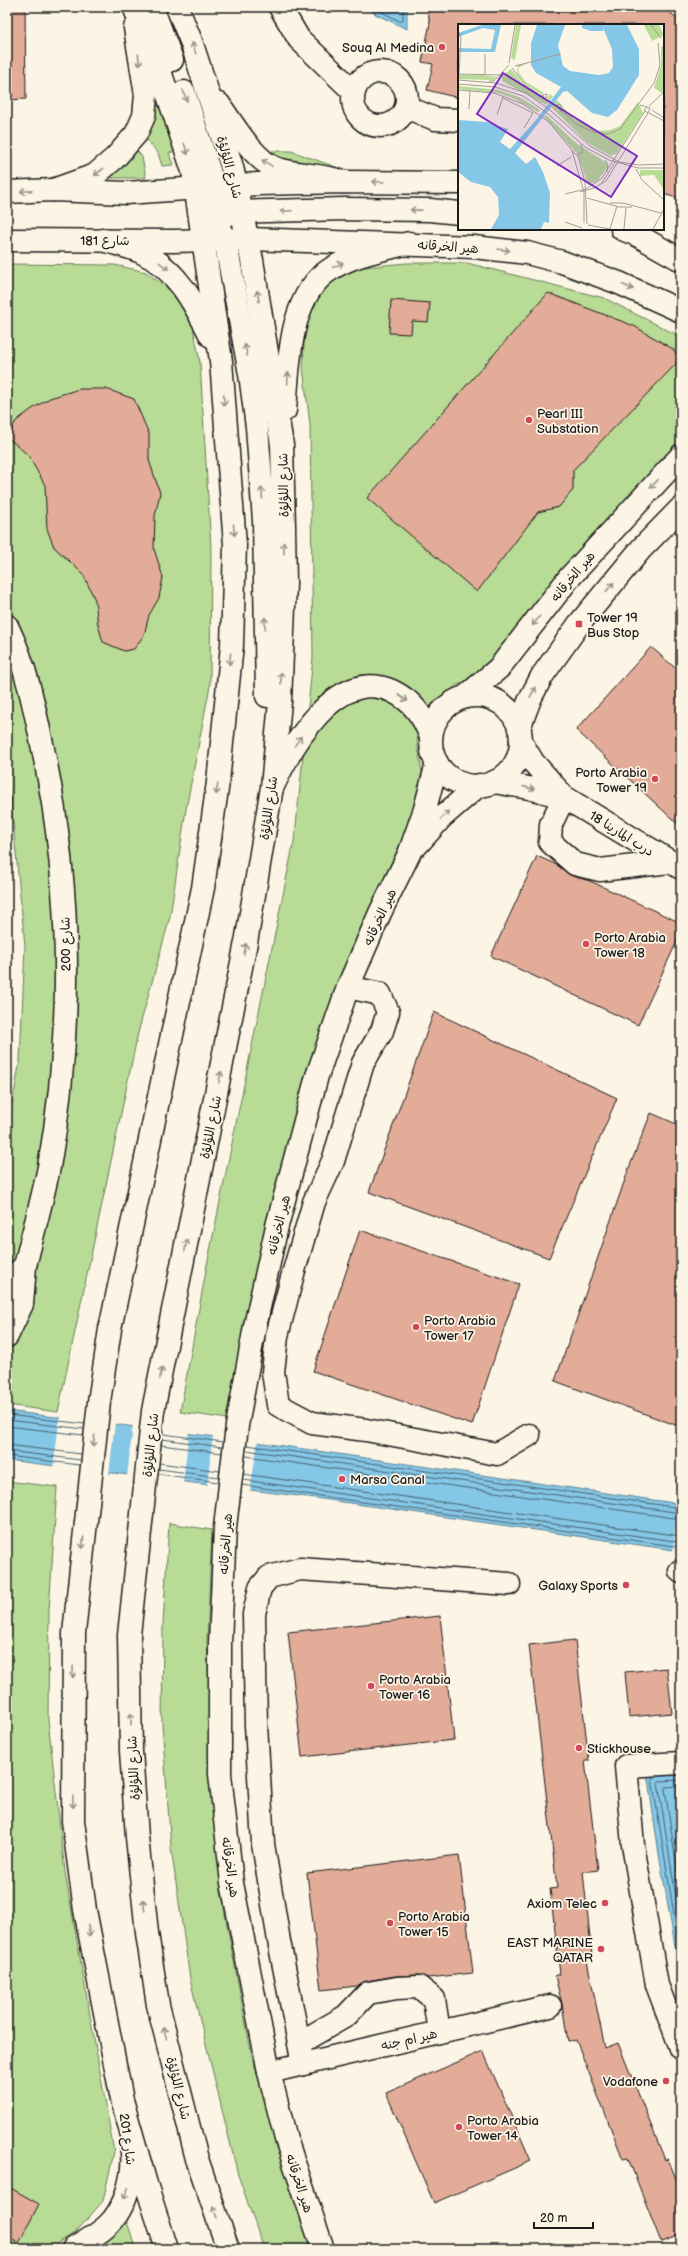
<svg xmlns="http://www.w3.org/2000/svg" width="688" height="2256" viewBox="0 0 688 2256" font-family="'Balsamiq Sans','Playpen Sans Arabic',sans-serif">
<rect width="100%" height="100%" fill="#fcf5e5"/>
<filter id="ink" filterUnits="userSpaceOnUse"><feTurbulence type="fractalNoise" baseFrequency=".025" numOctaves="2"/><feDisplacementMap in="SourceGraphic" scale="8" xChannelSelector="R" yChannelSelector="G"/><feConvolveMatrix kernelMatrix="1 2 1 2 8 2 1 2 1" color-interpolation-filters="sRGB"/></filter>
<g filter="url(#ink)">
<g fill="#b8db96" stroke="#6a7c59">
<path d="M159,102L176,151L169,153L173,165L162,166L158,153L145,138L156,103Z"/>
<path d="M134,147L142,157L146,178H108Z"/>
<path d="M272,151H291L350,172L329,174L269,155Z"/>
<path d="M406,263H467L604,298L681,337V437L483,673L457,685L429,707L420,723L417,742L423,777L415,813L358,933L269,1212L228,1419L180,1412L207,1265L295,836L313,657L310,425L303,368L305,318L323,287L354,268Z"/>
<path d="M7,264L115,265L146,272L167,288L178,299L193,327L200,362L211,548L210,686L186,809L170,917L138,1033L58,1412L7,1405V1134L20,1060L25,946L10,792L7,776Z"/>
<path d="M7,1481L57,1487L49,1611L48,1720L65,1872L114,2152L103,2201L76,2232L48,2249H7V1870L11,1863L7,1827Z"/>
<path d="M169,1523L212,1530L207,1641L213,1785L224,1909L252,2056L281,2160L316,2249H264L238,2175L190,1979L171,1848L162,1723L163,1624Z"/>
<path d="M126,2220L137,2249H90Z"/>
</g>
<g fill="#85c7e6" stroke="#5b8395">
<path d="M368,7H407V29L375,14Z"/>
<path d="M7,1411L249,1441L681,1504V1551L315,1498L7,1460Z"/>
<path d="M681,1771V1980L659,1854L647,1773Z"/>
</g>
<g fill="#fcf5e5">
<path d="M60,1415L115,1422L109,1474L53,1468Z"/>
<path d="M133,1424L189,1431L183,1483L127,1477Z"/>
<path d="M213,1434L258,1440L250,1492L207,1486Z"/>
<path d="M677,1502H681V1553L673,1552Z"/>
</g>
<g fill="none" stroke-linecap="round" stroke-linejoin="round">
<g stroke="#46606d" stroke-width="1">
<path d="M373,7L401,22L403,20V7"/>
<path d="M7,1415L85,1424"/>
<path d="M7,1420L84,1429"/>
<path d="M7,1426L83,1435"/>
<path d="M163,1434L223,1442"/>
<path d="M162,1439L222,1447"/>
<path d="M7,1445L81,1454"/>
<path d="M161,1445L222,1453"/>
<path d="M247,1445L681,1508"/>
<path d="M246,1450L681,1513"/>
<path d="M7,1451L81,1460"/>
<path d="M7,1456L80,1465"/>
<path d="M246,1456L681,1519"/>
<path d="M159,1463L220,1471"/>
<path d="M159,1469L219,1477"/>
<path d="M158,1474L218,1482"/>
<path d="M243,1474L681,1536"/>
<path d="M243,1480L681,1542"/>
<path d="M242,1485L681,1547"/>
<path d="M654,1776L652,1779L681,1958"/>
<path d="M681,1780L660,1781L658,1783L681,1930"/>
<path d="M681,1786L666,1787L665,1789L681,1896"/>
</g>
</g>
<g fill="#e2ac98" stroke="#1c1c1c">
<path d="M7,7H25L26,99L7,100Z"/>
<path d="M427,7H664L681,22V199L663,194V25H459V98L427,90L433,64L422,62L430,23Z"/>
<path d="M548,293L634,326L673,349L678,356L676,364L573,470V490L559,507L538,512L477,592L367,498Z"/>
<path d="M391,300L430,303L428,322L412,321L411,334L389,333Z"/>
<path d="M79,389H106L134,399L149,434V460L160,493L155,516L154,549L163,577L159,598L149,615L144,635L134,649L124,651L103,642L98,625L95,600L83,574L54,547L47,529L45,485L28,455L7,437L16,421L32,409L50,398Z"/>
<path d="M651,647L681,673V827L576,730Z"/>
<path d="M537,856L557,865L572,876L590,881L681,923V933L638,1025L491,956Z"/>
<path d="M434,1012L617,1098L549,1258L369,1192Z"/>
<path d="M651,1113L681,1126V1427L555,1381L629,1168Z"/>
<path d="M360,1230L519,1284L472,1425L313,1371Z"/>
<path d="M440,1616L454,1740L302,1757L288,1632Z"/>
<path d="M575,1640L589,1761H585L598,1870L583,1872L592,1956H586L605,2048L618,2043L665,2160L668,2159L681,2191V2235L661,2242L628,2158L623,2159L576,2040L568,2042L562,2004L555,1976L560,1974L550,1889L557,1888L529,1645Z"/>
<path d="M667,1668L672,1713L629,1717L625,1672Z"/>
<path d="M459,1855L473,1973L428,1978L418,1975L395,1976L366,1981L357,1986L321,1990L307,1873Z"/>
<path d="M483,2051L531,2161L434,2203L386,2093Z"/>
<path d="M7,2186L39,2204L19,2243L7,2237Z"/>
</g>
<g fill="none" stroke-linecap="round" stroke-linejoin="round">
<defs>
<g id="minor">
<path d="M280,7L299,39L354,92"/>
<circle cx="380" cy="99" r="27"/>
<path d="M406,107L435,119L459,120"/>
<path d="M7,192L53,190L126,193L258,184L345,182L459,183"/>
<path d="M622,229L637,235L681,260"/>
<path d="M7,240L173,241L247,239L474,247L527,253L562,262L619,283L681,311"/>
<path d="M7,626C27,667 35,710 44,754C72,889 73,1032 49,1167C42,1201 33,1233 25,1266"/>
<circle cx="476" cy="741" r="45"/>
<path d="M465,697L499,668L569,578L681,456"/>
<path d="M519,728L530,699L542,676L579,624L641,549L681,508"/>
<path d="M521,742L533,762L564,797L681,868"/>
<path d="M494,782L529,788L564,797"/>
<path d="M273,786C292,745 337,666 392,691C413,701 423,716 431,737"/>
<path d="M564,797L551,824L550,842L575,864L600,870L670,862"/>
<path d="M417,845L442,817L479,785"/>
<path d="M348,987L380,994L388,1012L382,1031L363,1063L333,1161L314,1202L293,1274L277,1336L273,1372L278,1405L312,1423L366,1430L497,1454L529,1435"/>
<path d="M7,1281L25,1266L22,1304L7,1336"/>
<path d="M680,1571L681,1572"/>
<path d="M681,1763L626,1766L633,1845L657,1985L681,2048"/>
<path d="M299,2043L346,2016L368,1993L397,1988L419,1987L434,1999L439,2032"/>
<path d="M303,2064L279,1941L263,1844L256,1725L254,1614L260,1588L269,1577L300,1569L509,1584"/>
<path d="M269,2072L550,2006"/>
<path d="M73,2249C85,2242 97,2235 107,2226C126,2209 136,2171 131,2146"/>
<path d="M323,2249L286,2139L269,2072L232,1883L220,1774V1644L225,1527L237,1426L255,1326L277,1226L317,1076L348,987L380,913L409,854L425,809L437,763"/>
</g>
<g id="major">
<path d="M134,7L156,59L193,171L221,361L235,545L232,645L218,782L203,888L110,1329L99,1402L74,1633L73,1821L85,1910L122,2100L146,2184L167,2249"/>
<path d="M152,7L172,60"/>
<path d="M177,7L191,41L232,167L252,260L282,445L284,527L285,584L280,702L272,787L247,937L153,1411L129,1635L131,1751L137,1837L147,1933L158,2005L197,2159L228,2249"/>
<path d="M184,92L223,214"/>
<path d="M219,104C233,124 255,162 278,169C300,175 323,175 345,182"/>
<path d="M53,190L95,175L115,158L136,134L144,116L146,95L135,28"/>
<path d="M201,196L225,239L250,374L257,427L264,521L267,696"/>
<path d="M226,215L235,212L345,209L430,210L459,213"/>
<path d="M103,240C115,244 129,247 141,252C177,269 194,303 211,336"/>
<path d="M285,410C289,366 288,295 331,269C354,254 383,250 409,243"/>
</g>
</defs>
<use href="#minor" stroke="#1c1c1c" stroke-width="25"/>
<use href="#major" stroke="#1c1c1c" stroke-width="25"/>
<use href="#minor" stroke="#fcf5e5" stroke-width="22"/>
<use href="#major" stroke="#fcf5e5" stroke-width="22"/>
</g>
<defs><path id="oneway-shaft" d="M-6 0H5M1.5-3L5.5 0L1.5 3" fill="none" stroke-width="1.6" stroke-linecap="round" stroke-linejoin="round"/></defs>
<g stroke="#97938b">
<use href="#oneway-shaft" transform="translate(194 48) rotate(-108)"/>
<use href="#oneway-shaft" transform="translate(139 60) rotate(83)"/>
<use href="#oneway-shaft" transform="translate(185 96) rotate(71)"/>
<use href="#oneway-shaft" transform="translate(186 149) rotate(72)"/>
<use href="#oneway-shaft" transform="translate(267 163) rotate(-149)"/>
<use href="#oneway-shaft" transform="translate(99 172) rotate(143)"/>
<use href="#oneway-shaft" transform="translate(378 182) rotate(-180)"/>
<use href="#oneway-shaft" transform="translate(26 191) rotate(177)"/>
<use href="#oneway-shaft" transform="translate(416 210) rotate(-179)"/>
<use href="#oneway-shaft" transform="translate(286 211) rotate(178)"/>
<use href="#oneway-shaft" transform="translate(504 250) rotate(7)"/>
<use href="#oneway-shaft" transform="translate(338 265) rotate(-25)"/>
<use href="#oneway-shaft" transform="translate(164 266) rotate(37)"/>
<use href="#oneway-shaft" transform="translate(628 287) rotate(24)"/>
<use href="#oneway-shaft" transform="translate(258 296) rotate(-100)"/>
<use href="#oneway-shaft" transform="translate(246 350) rotate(-100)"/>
<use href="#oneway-shaft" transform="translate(288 378) rotate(-85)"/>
<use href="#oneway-shaft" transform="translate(224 400) rotate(86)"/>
<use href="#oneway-shaft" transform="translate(654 484) rotate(133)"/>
<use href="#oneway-shaft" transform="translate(262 493) rotate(-94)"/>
<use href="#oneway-shaft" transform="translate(234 530) rotate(85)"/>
<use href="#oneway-shaft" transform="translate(284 548) rotate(-91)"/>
<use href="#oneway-shaft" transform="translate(610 587) rotate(-50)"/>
<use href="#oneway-shaft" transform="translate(536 621) rotate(128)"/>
<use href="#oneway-shaft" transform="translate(265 623) rotate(-91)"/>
<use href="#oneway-shaft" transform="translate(230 659) rotate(96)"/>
<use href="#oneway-shaft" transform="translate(281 678) rotate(-88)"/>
<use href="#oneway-shaft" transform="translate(533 692) rotate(-61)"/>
<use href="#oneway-shaft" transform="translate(403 698) rotate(34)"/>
<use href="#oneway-shaft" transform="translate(298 741) rotate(-55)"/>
<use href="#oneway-shaft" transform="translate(529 788) rotate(13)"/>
<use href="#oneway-shaft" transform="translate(217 789) rotate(98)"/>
<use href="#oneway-shaft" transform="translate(445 815) rotate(-43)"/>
<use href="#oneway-shaft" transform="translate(245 949) rotate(-79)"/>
<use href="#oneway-shaft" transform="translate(220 1077) rotate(-79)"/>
<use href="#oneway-shaft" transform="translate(186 1245) rotate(-78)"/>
<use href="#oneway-shaft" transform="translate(161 1373) rotate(-79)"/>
<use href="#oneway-shaft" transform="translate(94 1441) rotate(96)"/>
<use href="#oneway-shaft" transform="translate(83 1543) rotate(96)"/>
<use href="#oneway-shaft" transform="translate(73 1672) rotate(91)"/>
<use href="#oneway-shaft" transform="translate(131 1719) rotate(-91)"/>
<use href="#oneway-shaft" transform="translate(73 1802) rotate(89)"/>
<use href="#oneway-shaft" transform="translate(144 1905) rotate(-96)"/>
<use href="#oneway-shaft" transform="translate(89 1931) rotate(80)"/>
<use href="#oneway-shaft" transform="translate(165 2033) rotate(-104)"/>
<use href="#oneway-shaft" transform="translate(126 2193) rotate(114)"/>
<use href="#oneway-shaft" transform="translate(215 2212) rotate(-108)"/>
</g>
</g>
<g fill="#d1495b" stroke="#fcf5e5" stroke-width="1.5">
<circle cx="442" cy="47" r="4"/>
<circle cx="529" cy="420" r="4"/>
<rect x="575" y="620" width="8" height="8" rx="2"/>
<circle cx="655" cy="779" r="4"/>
<circle cx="586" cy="944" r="4"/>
<circle cx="416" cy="1327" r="4"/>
<circle cx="342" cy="1479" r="4"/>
<circle cx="626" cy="1585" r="4"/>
<circle cx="371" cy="1686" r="4"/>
<circle cx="579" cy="1748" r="4"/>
<circle cx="605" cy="1903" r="4"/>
<circle cx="390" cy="1923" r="4"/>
<circle cx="601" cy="1949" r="4"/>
<circle cx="666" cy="2081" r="4"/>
<circle cx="459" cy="2127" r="4"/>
</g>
<g text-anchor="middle" stroke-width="3.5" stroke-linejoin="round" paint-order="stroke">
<g font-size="13" fill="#1c1c1c" stroke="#fcf5e5" text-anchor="start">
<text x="434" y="52" text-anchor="end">Souq Al Medina</text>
<text x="537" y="418">Pearl III<tspan x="537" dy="15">Substation</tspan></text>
<text x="587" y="622">Tower 19<tspan x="587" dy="15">Bus Stop</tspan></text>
<text x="647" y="777" text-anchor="end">Porto Arabia<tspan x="647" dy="15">Tower 19</tspan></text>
<text x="594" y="942">Porto Arabia<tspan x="594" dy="15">Tower 18</tspan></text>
<text x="424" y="1325">Porto Arabia<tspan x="424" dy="15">Tower 17</tspan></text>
<text x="350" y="1484">Marsa Canal</text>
<text x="618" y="1590" text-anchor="end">Galaxy Sports</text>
<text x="379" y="1684">Porto Arabia<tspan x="379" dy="15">Tower 16</tspan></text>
<text x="587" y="1753">Stickhouse</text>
<text x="597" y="1908" text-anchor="end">Axiom Telec</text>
<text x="398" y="1921">Porto Arabia<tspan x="398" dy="15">Tower 15</tspan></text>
<text x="593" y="1947" text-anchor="end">EAST MARINE<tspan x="593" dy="15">QATAR</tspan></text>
<text x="658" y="2086" text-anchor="end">Vodafone</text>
<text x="467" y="2125">Porto Arabia<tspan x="467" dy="15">Tower 14</tspan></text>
</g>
<g font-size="13" fill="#1c1c1c" stroke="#fcf5e5">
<text transform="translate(230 167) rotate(75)" y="5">شارع اللؤلؤة</text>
<text x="105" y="245">شارع 181</text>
<text transform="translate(448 246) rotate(4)" y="5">هير الخرقانه</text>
<text transform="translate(283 485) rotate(-91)" y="5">شارع اللؤلؤة</text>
<text transform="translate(572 576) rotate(-50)" y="5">هير الخرقانه</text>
<text transform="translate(268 808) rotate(-82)" y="5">شارع اللؤلؤة</text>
<text transform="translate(622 833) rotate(32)" y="5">درب المارينا 18</text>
<text transform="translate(379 917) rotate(-65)" y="5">هير الخرقانه</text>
<text transform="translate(65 944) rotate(-91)" y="5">شارع 200</text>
<text transform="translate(210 1127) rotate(-79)" y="5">شارع اللؤلؤة</text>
<text transform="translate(278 1225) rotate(-76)" y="5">هير الخرقانه</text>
<text transform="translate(150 1445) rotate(-84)" y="5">شارع اللؤلؤة</text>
<text transform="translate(225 1544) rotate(-86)" y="5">هير الخرقانه</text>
<text transform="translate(133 1768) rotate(-93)" y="5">شارع اللؤلؤة</text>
<text transform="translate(231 1867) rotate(82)" y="5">هير الخرقانه</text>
<text transform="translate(409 2039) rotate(-13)" y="5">هير ام جنه</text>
<text transform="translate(179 2088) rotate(76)" y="5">شارع اللؤلؤة</text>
<text transform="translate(128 2139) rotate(82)" y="5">شارع 201</text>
<text transform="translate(300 2183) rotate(72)" y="5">هير الخرقانه</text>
</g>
</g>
<g transform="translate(458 24)">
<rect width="206" height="206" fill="#fcf5e5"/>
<path d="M58,1H63L57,36L53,34ZM186,1H201L206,11L194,17ZM203,22H206V67L204,69L196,64L203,41ZM70,39L60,44L61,49L68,58L86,69L85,71L67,60L59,49L60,41ZM53,45L68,64L89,76L92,70L95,72L88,81L44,57V52ZM0,51H25L39,53L35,56L0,55ZM0,62L41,66L63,74L82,86L80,88L57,75L40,69L0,65ZM99,76L115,94L140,107L152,106L162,102L180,78L185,89L159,129L153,132L130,119L93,83ZM88,91L118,119L149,139L150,143L139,157L130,161L120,131L86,93ZM182,146H206V166L196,151L182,152Z" fill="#b8db96"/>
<path d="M24,1H43L37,28H0V24L33,25L37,6L25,4L0,13V9ZM79,1H107L100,21L105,42L112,47L141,51L151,49L155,43L154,25L145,4V7H133L124,4V1H169L181,25V51L159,86L150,93L134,89L109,67L105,68L57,129L68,140L77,133L85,148L92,169L91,199L86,198L83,205H33L41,191L40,173L32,163L13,158L0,148V96L29,98L50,105L42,118L52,125L78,96L103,63L78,49L73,41V19Z" fill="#85c7e6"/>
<path fill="none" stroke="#85c7e6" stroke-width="2" d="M58,132L43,147V158L53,186L59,194L82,204M0,138L28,146L44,142L55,134M46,205L51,200L61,198L76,202"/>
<path fill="none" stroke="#a29e95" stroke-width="1" d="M193,1L203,14M0,6L3,14L1,50M51,39L57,1M57,42L103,30M54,44L67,61L84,72M1,50L43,51M27,50V30M0,56L38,59L68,69L92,86L132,122L161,138L181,141L206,140M31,57H36L51,41M0,60L37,63L65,72L89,89L127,123L151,136L180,144H206M0,66L36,69L65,80L91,98L117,130M89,70V74L84,72L86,71ZM45,74L75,89L66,104M100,80L103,81V87L99,83ZM182,81L192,84L190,89L186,86L189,83M191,82L206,68M11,85L12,66M194,86L206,94M103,87L120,101L136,108L150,110L162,105L196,59L202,41L200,19M191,89L206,97M39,91L45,73M114,127L126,168V199M117,130L120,132L127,158L129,200M119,131L125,128L123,120M147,136L150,141L149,148M99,142L113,133M178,145L184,156L206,176M143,160L158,137M122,168L136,164L148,157L190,89M107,170L128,165L144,154L187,87M129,174L161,183H174M152,179H165L203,189M107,198L124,204M130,201L152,205M152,205L159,182M166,205L168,184M195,205L206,185"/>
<path fill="#7b2cbf" fill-opacity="0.15" stroke="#7b2cbf" stroke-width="2" d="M45,49L179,132L153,173L19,90Z"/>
<rect width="206" height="206" fill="none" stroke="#1c1c1c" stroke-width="2"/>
</g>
<rect width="688" height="2256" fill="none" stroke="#fcf5e5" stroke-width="24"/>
<rect x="12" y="12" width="664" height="2232" fill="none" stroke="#1c1c1c" stroke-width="1.5" filter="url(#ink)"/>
<path d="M534 2222v6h59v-6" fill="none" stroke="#1c1c1c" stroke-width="2"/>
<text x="540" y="2222" font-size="12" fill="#1c1c1c" stroke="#fcf5e5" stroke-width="3" paint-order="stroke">20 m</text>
</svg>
